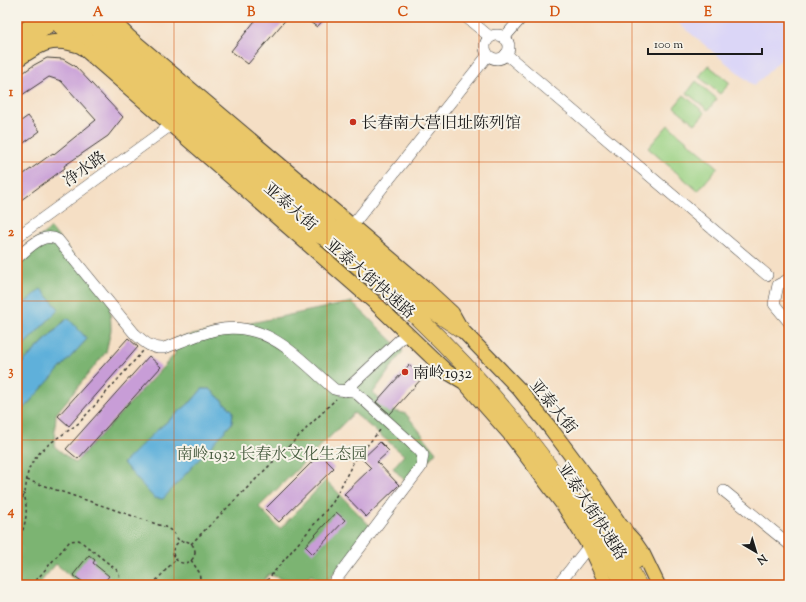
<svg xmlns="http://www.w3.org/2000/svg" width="806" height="602" viewBox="0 0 806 602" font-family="'Sorts Mill Goudy','Noto Serif SC',serif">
<rect width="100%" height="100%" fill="#f7f3e8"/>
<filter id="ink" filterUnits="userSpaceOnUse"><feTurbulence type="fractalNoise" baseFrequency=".025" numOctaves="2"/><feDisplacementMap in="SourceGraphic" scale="8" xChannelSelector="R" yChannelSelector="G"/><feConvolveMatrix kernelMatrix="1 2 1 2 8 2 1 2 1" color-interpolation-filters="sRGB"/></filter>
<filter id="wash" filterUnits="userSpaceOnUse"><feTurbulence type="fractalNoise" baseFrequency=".012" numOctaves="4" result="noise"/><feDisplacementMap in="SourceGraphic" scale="16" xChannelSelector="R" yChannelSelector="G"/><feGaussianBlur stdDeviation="0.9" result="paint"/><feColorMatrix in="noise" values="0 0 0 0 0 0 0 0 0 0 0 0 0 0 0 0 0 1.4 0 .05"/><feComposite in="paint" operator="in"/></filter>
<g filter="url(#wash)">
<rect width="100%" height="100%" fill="#f5dfc5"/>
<path fill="#dbd6f7" d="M671,17H789V52L754,86Z"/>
<g fill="#9bd284" stroke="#5c7750">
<path d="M708,65L730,83L720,94L699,77Z"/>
<path d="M696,81L717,99L708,110L687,93Z"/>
<path d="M684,95L705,113L695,124L674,107Z"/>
<path d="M668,125L718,167L698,191L648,148Z"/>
</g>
<path fill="#7cb472" stroke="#4c6847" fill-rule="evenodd" d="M51,228L110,301L111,330L106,352L56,414L54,446L75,463L175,354L174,339L352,302L403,351L373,393L391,410L406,414L436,452L411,481L406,482L393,468L404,455L354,413L259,507L280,529L326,480L373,529L324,585L311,575L302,585H296L269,574L260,585H81L56,564L38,585H17V414L24,408L87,339L67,318L17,368V352L59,309L41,289L17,310V254ZM202,389H210L233,411L232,423L214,442L156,431L192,401Z"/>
<g fill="#5fb0da" stroke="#3e667b">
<path d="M41,289L59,309L17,352V310Z"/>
<path d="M68,318L87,339L24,408L17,414V368Z"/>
<path d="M202,389H210L233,411L232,423L163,499L154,498L123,463L156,431L192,401Z"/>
</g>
<g id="blocks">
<g fill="#c89dd7">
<path d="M258,17H288L248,64L231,51Z"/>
<path d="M303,17H326L317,27Z"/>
<path d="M47,58L63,59L75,66L123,117L108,136L64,166L65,168L17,203V179L53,153L54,154L96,120L61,81L49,77L22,95L17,89V77L34,65Z"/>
<path d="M28,116L40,131L17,148V124Z"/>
<path d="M128,338L138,347L69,426L58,416Z"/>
<path d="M149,356L161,367L78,459L66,449Z"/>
<path d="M409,365L423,377L390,414L376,402Z"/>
<path d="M380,442L389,451L377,462L399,485L366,517L344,494L371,468L362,459Z"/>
<path d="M320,454L334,468L279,522L265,509Z"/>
<path d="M336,512L345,520L313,554L305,546Z"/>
<path d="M89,555L95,560L93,563L109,576L102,585H87L73,575Z"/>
</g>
</g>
</g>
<g filter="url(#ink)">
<use href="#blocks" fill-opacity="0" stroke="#3d3935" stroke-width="1"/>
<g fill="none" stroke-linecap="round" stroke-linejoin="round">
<defs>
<g id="minor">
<path d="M466,17L490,37"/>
<circle cx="497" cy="47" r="12"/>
<path d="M504,38L522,17"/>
<path d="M506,54L767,275"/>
<path d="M351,227L488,55"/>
<path d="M17,237L171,125"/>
<path d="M17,258C28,249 43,231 58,240L134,333C144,342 151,349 164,348C181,342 199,334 216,330C267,319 299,359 334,389C341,392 348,389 355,392L419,450L423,455L421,467L332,585"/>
<path d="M789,279L778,285L774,304L789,322"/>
<path d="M345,391L407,333"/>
<path d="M724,491L789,544"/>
<path d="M558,585L589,546"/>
</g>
<g id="major">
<path d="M53,17L55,22L82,47L373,301L447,372L464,382L509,433L564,506L589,546L607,585"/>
<path d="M109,17L128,36L424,287L452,313L461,329L519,389L551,429L596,489L623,529L634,541L643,554L658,585"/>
<path d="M17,35L41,17"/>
<path d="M21,47L59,17"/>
<path d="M17,60C40,44 52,36 80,46"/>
</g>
<g id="highway">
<path d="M68,17L84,33L318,234L326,238C355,264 387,288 415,315C499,395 569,484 625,585"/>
<path d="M86,17L326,223L345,242"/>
<path d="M340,229L432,310L461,329"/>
<path d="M604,526L638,585"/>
<path d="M623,529L635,561"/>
</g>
</defs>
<use href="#minor" stroke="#3d3935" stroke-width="12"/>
<use href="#major" stroke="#3d3935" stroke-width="16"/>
<use href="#highway" stroke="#3d3935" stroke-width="18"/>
<g stroke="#3d3935" stroke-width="1.5" stroke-dasharray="3 3" stroke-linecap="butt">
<path d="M27,480L165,527L172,531L180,542"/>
<path d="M17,509C19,504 23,498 25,492C27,483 26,473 31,465C42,444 63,436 80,422L143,351"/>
<path d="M17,541C27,526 28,510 24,493"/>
<circle cx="184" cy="552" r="11"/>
<path d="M191,544L336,399"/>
<path d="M191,560L199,572L201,585"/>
<path d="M32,585L70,541L79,540L118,571C121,577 119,580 115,585"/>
<path d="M152,585L176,559"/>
<path d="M263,585L333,502L354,461L381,429"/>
</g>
<use href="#minor" stroke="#fff" stroke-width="11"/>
<use href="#major" stroke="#eac769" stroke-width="14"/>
<use href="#highway" stroke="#eac769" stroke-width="17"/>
</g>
</g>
<path fill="none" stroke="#d4530e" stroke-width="1" stroke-opacity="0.55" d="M174,17V585M327,17V585M479,17V585M632,17V585M17,162H789M17,301H789M17,440H789"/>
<g fill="#c8321e" stroke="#f7f3e8" stroke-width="1.5">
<circle cx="353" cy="122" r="4"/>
<circle cx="405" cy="372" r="4"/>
</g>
<g text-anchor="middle" stroke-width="4" stroke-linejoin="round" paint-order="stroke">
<g font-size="16" fill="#1c1c1c" stroke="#f7f3e8" text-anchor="start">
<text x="361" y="128">长春南大营旧址陈列馆</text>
<text x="413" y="378">南岭1932</text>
</g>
<g font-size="16" fill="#1c1c1c" stroke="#f7f3e8">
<text transform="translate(84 168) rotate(-36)" y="6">净水路</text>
<text transform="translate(291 206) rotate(41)" y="6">亚泰大街</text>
<text transform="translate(371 278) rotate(41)" y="6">亚泰大街快速路</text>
<text transform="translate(554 406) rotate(51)" y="6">亚泰大街</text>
<text transform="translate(593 511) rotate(57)" y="6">亚泰大街快速路</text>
</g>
<g font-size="16" fill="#485c40" stroke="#f7f3e8">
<text x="272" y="459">南岭1932 长春水文化生态园</text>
</g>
</g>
<rect width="806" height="602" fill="none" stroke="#f7f3e8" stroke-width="44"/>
<g transform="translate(756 552) rotate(142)" stroke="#f7f3e8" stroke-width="3" paint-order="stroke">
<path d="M0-3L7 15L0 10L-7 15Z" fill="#1c1c1c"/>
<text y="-6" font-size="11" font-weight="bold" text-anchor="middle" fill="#1c1c1c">N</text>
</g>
<path d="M648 48v6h114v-6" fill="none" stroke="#1c1c1c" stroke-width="2"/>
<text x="654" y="48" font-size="12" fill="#1c1c1c" stroke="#f7f3e8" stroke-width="3" paint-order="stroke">100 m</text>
<rect x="22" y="22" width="762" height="558" fill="none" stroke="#d4530e" stroke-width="1.5"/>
<g font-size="13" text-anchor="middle" font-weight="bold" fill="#d4530e">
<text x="98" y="16">A</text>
<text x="251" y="16">B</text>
<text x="403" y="16">C</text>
<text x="555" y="16">D</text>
<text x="708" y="16">E</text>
<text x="11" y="96">1</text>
<text x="11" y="236">2</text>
<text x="11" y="375">3</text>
<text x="11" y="515">4</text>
</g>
</svg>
